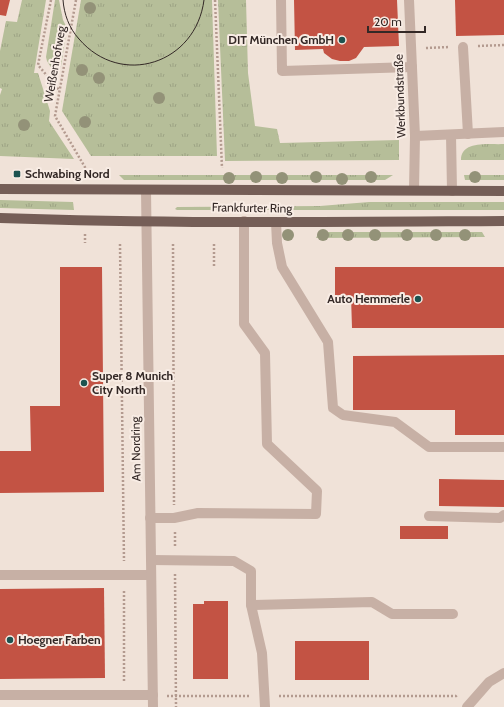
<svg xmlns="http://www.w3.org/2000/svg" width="504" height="707" viewBox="0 0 504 707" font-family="Cabin,sans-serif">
<defs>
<pattern id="grass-tufts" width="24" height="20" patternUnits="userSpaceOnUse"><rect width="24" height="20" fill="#b6be99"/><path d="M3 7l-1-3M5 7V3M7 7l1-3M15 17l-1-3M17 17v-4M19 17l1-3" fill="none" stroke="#9da384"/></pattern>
</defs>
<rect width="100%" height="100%" fill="#f0e2d8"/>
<g fill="url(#grass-tufts)">
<path d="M22,0H46L34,73H38L50,111L49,121L74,159L0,156V95L2,89L0,88V51L6,21L17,22Z"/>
<path d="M55,0H59L63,20L67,28L61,66L58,69H52L47,61L46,57Z"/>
<path d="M81,0H212L217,156H91L62,111Z"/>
<path d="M218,0H246L248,73L255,126L277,129L280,143L399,140V160L225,161Z"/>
<path d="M504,144V160H461C461,140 490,145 504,144Z"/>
<path d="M119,175H393L385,180H124Z"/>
<path d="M464,175H504V180H465Z"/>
<path d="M0,200L73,202L74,210L0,208Z"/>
<path d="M369,202H504V210H177L175,209L177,207L320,206Z"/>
<path d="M319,232H482L485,237L316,238Z"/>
</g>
<g fill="#c35344">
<path d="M0,0H10L6,16L0,15Z"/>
<path d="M294,0H397L399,46L364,47L356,58L349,61H340L332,59L324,53L323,49L295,50Z"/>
<path d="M455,0H504V35L456,36Z"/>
<path d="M60,267H102L104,492L0,493V451H31L30,406H60Z"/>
<path d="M335,267H504V328H352L351,296H335Z"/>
<path d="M504,355V435H455V410H353V356Z"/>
<path d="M439,479L504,480V507L439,506Z"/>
<rect x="400" y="526" width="48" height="13"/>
<path d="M104,588L105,678L0,679V589Z"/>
<path d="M204,601H228V679H193V604H204Z"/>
<rect x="295" y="641" width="74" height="39"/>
</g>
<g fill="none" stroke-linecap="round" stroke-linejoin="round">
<g stroke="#b39a8f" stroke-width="2.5" stroke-dasharray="2 2" stroke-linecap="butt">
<path d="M51,0L38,65L59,90"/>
<path d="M76,0L55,116L86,169V175"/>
<path d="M215,0L222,168"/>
<path d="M478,46L504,45"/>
<path d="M426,48L449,47"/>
<path d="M85,234V243"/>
<path d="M120,244L124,561"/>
<path d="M173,244L174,505"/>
<path d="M214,244V266"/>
<path d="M175,532V547"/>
<path d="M175,574L176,707"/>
<path d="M124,681V590"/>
<path d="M167,696H250"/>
<path d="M279,696H456L458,694"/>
</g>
<g stroke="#c7b0a5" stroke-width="10">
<path d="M281,0L282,71L412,67"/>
<path d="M409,0L415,136L414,190"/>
<path d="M463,47L468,134"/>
<path d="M451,135L452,191"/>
<path d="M415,136L504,132"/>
<path d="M276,222L277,243L282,267L328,342L333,408L343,415L395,422L429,447H504"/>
<path d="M429,516L500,518L504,515"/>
<path d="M150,518H174L198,513L316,514L317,491L267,444L265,353L244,324V221"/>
<path d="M151,560L234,561L251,571V605L262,653L265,707"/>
<path d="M0,575H151"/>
<path d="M251,605L372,602L392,614H453"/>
<path d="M0,695H153"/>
</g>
<g stroke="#c7b0a5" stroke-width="10">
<path d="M146,190L153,707"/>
<path d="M467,707L489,682L504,673"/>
</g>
<g stroke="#755e57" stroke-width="10">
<path d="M0,189L504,191"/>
<path d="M0,218C168,224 336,222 504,221"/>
</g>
<path stroke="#332826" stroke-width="1" d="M63,0C64,14 69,28 79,39C121,88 196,64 204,0"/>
</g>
<g fill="#939278">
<circle cx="90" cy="8" r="6"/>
<circle cx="82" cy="70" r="6"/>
<circle cx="99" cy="78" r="6"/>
<circle cx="159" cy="98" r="6"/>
<circle cx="85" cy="122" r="6"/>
<circle cx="24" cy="125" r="6"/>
<circle cx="256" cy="177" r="6"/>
<circle cx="316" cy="177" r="6"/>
<circle cx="371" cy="177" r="6"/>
<circle cx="475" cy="177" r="6"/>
<circle cx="229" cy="178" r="6"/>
<circle cx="282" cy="178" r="6"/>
<circle cx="342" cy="179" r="6"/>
<circle cx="288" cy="235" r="6"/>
<circle cx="323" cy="235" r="6"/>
<circle cx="348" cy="235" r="6"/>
<circle cx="375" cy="235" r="6"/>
<circle cx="407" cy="235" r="6"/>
<circle cx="436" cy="235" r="6"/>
<circle cx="465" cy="235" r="6"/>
</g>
<g fill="#1d5350" stroke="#f8ece4" stroke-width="1.5">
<circle cx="342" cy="40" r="4"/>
<rect x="13" y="170" width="8" height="8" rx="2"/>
<circle cx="418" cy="299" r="4"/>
<circle cx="84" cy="383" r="4"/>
<circle cx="10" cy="640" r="4"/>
</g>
<g text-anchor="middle" stroke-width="4" stroke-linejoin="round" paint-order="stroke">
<g font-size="12" font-weight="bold" fill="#332826" stroke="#f8ece4" text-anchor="start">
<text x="334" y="44" text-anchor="end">DIT München GmbH</text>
<text x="25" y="178">Schwabing Nord</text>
<text x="410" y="303" text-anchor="end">Auto Hemmerle</text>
<text x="92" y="380">Super 8 Munich<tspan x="92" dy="14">City North</tspan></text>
<text x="18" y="644">Hoegner Farben</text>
</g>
<g font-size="12" fill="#332826" stroke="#f8ece4">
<text transform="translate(55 64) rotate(-80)" y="4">Weißenhofweg</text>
<text transform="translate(400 96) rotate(-92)" y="4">Werkbundstraße</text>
<text transform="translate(252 208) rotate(1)" y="4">Frankfurter Ring</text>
<text transform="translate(136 449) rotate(-91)" y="4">Am Nordring</text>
</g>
</g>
<path d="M368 26v6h57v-6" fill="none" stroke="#332826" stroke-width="2"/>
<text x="374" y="26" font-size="12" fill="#332826" stroke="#f8ece4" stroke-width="3" paint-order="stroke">20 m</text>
</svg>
